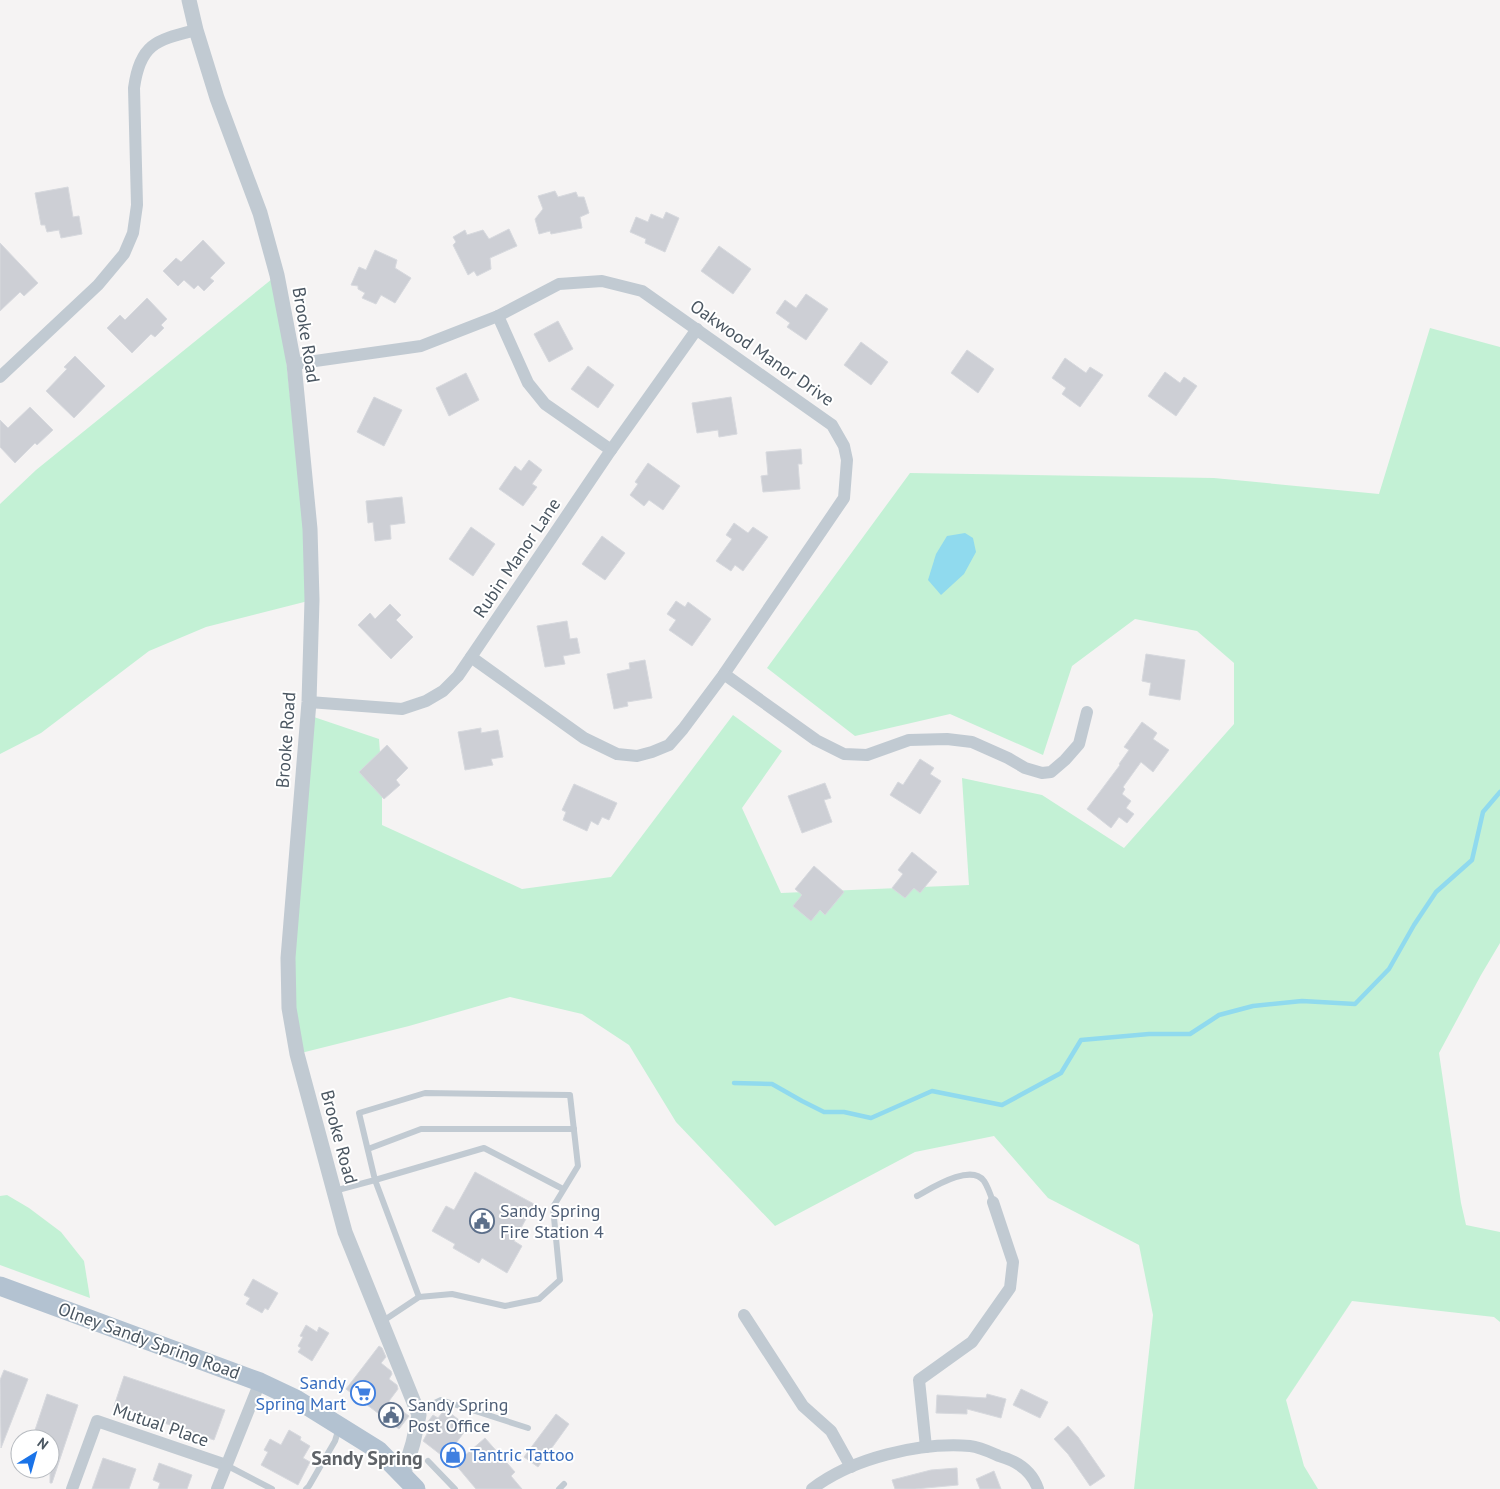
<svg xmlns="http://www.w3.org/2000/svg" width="1500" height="1489" viewBox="0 0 1500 1489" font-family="'PT Sans',sans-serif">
<rect width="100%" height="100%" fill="#f5f3f3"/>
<g fill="#c3f1d5">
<path d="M277,275L312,600L206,627L149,651L41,733L0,754V504L36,470Z"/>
<path d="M1430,328L1500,347V943L1481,975L1439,1053L1461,1203L1466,1225L1500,1232V1322L1494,1317L1352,1301L1286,1400L1304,1466L1318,1489H1134L1153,1315L1139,1245L1048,1198L994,1136L915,1152L775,1226L676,1122L629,1045L582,1014L510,997L409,1026L297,1054L289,1008L308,715L379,739L382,779V825L522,889L611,877L733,715L782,751L742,808L781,893L969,885L962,778L1042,795L1124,848L1234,724V663L1197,631L1135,619L1072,666L1043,755L950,714L855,736L767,668L910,473L1214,478L1379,494Z"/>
<path d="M7,1195L29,1208L61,1232L84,1261L90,1298L0,1265V1196Z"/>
</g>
<path fill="#90daee" d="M965,533L973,538L976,552L964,574L941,595L928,580L936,554L947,536Z"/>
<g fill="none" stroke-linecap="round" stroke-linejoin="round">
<path stroke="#90daee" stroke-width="4.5" d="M734,1083L772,1084L802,1101L824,1112H844L871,1118L932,1091L1002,1105L1061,1073L1081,1040L1149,1034H1190L1219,1015L1253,1006L1302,1001L1355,1004L1389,969L1414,925L1436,892L1472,860L1483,812L1500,792"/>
</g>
<g fill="#cdcfd5" stroke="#d7d9de">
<path d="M68,187L73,217L79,216L82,234L61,238L59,230L47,232L45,225H41L35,193Z"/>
<path d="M555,191L558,197L576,192L578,197H584L589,213L580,217L582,228L551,234L550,231L539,234L535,219L543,209L538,196Z"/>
<path d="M666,212L679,218L665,252L645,243L646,239L630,232L636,217L648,222L651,214L663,219Z"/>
<path d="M509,229L517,246L490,258L491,269L477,276L474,271L468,275L453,245L456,242L453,237L465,230L467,235L483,230L489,239Z"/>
<path d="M203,240L225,263L210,278L214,281L204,291L198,285L194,289L184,280L178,286L163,271L176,258L181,262Z"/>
<path d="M0,243L38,283L24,296L20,292L0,311Z"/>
<path d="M719,246L751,269L733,294L701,271Z"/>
<path d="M375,250L397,260L395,268L411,278L395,303L381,295L376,304L362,298L365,293L358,289V286L351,285L359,267L366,270Z"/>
<path d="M806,294L828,309L806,340L787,327L790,323L776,313L785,300L796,308Z"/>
<path d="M147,298L167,319L161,325L164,328L155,337L151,334L132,353L107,328L120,315L125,320Z"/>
<path d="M558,321L573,349L549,362L534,334Z"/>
<path d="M861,342L888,362L871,385L844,365Z"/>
<path d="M967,350L994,369L978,393L951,373Z"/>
<path d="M75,356L105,386L74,418L46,391L67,369L64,367Z"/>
<path d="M1065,358L1086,373L1090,367L1103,375L1080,407L1062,394L1066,388L1052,378Z"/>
<path d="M588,366L614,385L598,408L571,389Z"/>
<path d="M1165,372L1180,383L1184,377L1197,386L1176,416L1148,396Z"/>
<path d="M466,373L479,400L449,416L436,388Z"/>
<path d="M374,397L402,410L384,446L357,432Z"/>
<path d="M731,397L737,434L719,437L718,430L697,433L692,403Z"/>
<path d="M30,407L53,430L37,445L35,443L15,463L0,447V420L8,428Z"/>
<path d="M801,449L802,464H798L800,489L763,492L761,476L768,475L766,452Z"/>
<path d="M529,460L542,470L532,484L537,487L523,506L499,489L515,466L521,471Z"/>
<path d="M648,463L680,486L663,510L649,500L644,506L630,495L638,484L635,482Z"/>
<path d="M402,497L405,523L390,525L391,539L375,541L373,522L368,523L366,501Z"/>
<path d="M734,523L748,533L753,527L768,537L743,571L735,565L731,571L716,561L732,539L726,535Z"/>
<path d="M471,527L495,544L473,576L449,559Z"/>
<path d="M602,536L625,553L605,580L582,564Z"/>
<path d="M676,601L685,607L688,602L711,619L692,646L669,630L676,620L667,614Z"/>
<path d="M390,604L401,615L396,620L413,637L391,659L358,625L370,613L375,619Z"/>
<path d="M567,621L570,639L577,638L580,653L563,656L565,664L545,667L537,626Z"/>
<path d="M1146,654L1185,660L1180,700L1149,695L1151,683L1142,681Z"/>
<path d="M645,660L652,698L627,702L628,706L614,709L607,674L630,669L629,663Z"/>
<path d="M1142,722L1157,733L1153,739L1169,750L1153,772L1141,762L1123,787L1125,789L1122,794L1131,801L1126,808L1134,814L1127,823L1119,817L1111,828L1087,809L1120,765L1119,764L1129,750L1124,747Z"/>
<path d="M481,728V733L498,730L503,757L491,759L493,765L465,770L458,732Z"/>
<path d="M387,745L408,768L396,780L400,785L384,799L359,772Z"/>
<path d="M920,759L934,768L930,774L941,781L920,814L890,795L898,782L903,785Z"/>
<path d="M825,783L831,798L824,800L832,822L802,833L788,796Z"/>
<path d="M574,784L617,803L609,820L602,817L598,825L591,821L587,831L563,820L566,812L562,810Z"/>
<path d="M912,852L937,872L920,893L914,888L905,898L892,888L903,874L898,870Z"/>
<path d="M814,866L844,892L825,915L820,910L811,921L793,906L802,895L795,889Z"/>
<path d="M475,1172L534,1204L514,1241L522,1246L507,1273L482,1258L479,1263L453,1248L455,1244L432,1231L446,1206L454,1210Z"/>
<path d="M253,1279L278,1293L268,1310L265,1308L262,1313L246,1304L250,1298L244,1295Z"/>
<path d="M306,1325L317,1332L319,1327L329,1333L312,1361L298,1352L301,1348L298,1346L303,1337L300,1336Z"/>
<path d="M379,1346L382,1348L386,1357L381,1363L391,1371L392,1374L389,1379L397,1385L398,1389L389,1401L409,1416L399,1429L346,1389Z"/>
<path d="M4,1370L28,1379L1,1448L0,1380Z"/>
<path d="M124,1376L225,1410L214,1440L114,1406Z"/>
<path d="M1021,1389L1048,1402L1040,1418L1013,1405Z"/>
<path d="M47,1394L78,1405L52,1483H50V1439H32Z"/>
<path d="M987,1394L1006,1399L1001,1418L967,1409V1414L936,1413L937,1395L986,1398Z"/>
<path d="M445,1409L468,1427L445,1458L423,1441L428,1432L425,1431L427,1423L433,1415L438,1418Z"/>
<path d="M556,1414L569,1424L538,1467L524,1457Z"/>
<path d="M1068,1426L1078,1437L1105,1476L1090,1486L1068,1454L1054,1439Z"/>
<path d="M289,1430L301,1437L300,1440L310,1446L303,1458L310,1462L298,1485L261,1465L268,1452L264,1450L270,1439L281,1445Z"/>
<path d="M485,1438L515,1472L511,1476L522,1489H476L455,1464Z"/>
<path d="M103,1458L136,1469L129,1489H92Z"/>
<path d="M159,1463L192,1475L187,1489H158L160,1483L153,1480Z"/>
<path d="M957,1468L958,1485L915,1489H895L892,1480L931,1470Z"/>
<path d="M994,1471L1001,1489H980L976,1479Z"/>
</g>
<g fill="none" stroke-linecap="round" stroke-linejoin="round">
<g stroke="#c1cad2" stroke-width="6">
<path d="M368,1149L421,1129H574"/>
<path d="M334,1191L375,1180L359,1113L425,1093L570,1095L578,1166L553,1207L560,1280L539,1299L505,1306L452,1294L419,1297L383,1321"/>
<path d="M917,1196C932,1188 971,1163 984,1181C988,1187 991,1196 993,1202"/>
<path d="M419,1297L375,1180L484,1148L563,1189"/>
<path d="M418,1411L441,1400L528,1428"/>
<path d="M428,1461L455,1489"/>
<path d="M226,1465L272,1489"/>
<path d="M306,1489L309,1486L335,1441L339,1428"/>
<path d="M559,1489L564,1484"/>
</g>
<g stroke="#c1cad2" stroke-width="12">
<path d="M498,316L528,383L545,404L611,450"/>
<path d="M294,364L421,346L498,316L559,284L602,281L642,291L832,425L844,446L847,460L844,498L724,674L683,729L669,745L652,752L637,756L617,754L584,738L471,657"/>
<path d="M0,377L98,285L124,254L133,233L137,205L134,88C140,43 157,40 196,30"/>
<path d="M724,674L816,740L844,754L867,755L909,740L947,739L972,742L1008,758L1025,768L1042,773L1051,772L1065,760L1079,744L1087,712"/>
<path d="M309,702L402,709L426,701L443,691L458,676L471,657L611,450L697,329"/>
<path d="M744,1315L803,1406L831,1431L851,1467"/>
<path d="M926,1447L919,1380L972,1342L1010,1288L1013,1262L993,1202"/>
<path d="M72,1489L97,1421L226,1465"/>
<path d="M217,1489L260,1382"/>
<path d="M812,1489C852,1458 920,1442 970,1446C980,1447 990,1452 999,1456C1017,1461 1032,1471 1038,1489"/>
</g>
<path stroke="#c1cad2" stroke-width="15" d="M189,0L196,30L217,98L260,213L277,275L294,364L310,529L312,600L309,702L288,958L289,1008L297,1054L345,1232L419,1415L413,1443L403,1476"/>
<path stroke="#b3c2d1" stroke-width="19" d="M0,1286L260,1382L296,1399L378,1450L416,1489"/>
</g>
<defs>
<symbol id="civic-ring" viewBox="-11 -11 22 22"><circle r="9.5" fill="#fff" stroke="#5c6f8a" stroke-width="1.5"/><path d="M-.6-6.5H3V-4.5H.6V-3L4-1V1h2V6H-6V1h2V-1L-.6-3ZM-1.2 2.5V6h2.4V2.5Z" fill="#5c6f8a"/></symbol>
<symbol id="supermarket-ring" viewBox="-11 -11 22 22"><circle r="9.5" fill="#fff" stroke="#3f7fe0" stroke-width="1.5"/><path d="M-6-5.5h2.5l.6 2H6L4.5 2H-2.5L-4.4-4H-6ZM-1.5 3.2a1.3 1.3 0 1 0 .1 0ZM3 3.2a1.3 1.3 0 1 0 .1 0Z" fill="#3f7fe0"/></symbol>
<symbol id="shop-ring" viewBox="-11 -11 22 22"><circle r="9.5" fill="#fff" stroke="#3f7fe0" stroke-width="1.5"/><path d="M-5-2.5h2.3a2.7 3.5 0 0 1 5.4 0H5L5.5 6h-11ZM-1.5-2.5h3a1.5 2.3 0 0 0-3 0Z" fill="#3f7fe0"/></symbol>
</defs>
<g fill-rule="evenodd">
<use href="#civic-ring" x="468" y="1207" width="28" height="28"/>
<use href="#supermarket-ring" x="349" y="1379" width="28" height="28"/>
<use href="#civic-ring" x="377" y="1401" width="28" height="28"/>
<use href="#shop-ring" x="439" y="1441" width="28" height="28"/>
</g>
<g text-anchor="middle" stroke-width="4" stroke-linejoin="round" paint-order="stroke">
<g font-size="18" fill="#4a5661" stroke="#fff">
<text transform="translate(306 335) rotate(81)" y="6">Brooke Road</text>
<text transform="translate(762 353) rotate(35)" y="6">Oakwood Manor Drive</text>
<text transform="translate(517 558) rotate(-56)" y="6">Rubin Manor Lane</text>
<text transform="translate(286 740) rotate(-86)" y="6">Brooke Road</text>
<text transform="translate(339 1137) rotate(75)" y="6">Brooke Road</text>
<text transform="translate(149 1341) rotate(20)" y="6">Olney Sandy Spring Road</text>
<text transform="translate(161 1425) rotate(19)" y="6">Mutual Place</text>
</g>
<g font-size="18" fill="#4e5e75" stroke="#fff" text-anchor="start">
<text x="500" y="1217">Sandy Spring<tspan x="500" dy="21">Fire Station 4</tspan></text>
<text x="408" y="1411">Sandy Spring<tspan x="408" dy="21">Post Office</tspan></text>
</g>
<g font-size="18" fill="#366cbe" stroke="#fff" text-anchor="end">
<text x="346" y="1389">Sandy<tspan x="346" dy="21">Spring Mart</tspan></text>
<text x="470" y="1461" text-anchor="start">Tantric Tattoo</text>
</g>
<g font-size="20" font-weight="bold" fill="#5f6368" stroke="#fff">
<text x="367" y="1465">Sandy Spring</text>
</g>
</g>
<g transform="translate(35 1454) rotate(37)"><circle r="24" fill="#ffffff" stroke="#b7bbc0"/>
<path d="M0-4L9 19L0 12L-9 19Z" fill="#1a73e8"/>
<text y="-8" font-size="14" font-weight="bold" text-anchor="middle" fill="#4a5661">N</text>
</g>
</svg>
